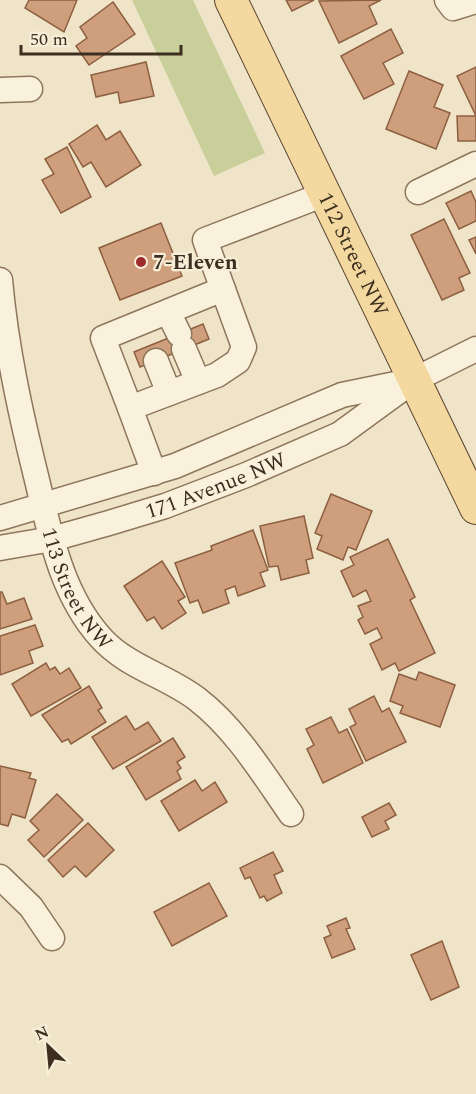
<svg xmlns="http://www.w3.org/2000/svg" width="476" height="1094" viewBox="0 0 476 1094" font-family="Spectral,serif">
<rect width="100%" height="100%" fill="#f0e4c8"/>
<path fill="#c9cf9b" d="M132,0H193L265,153L214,176Z"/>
<g fill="#cf9f7d" stroke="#8d5f41" stroke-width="1.5">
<path d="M29,0H77L64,32L25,8Z"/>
<path d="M286,0H314L292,11Z"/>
<path d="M381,0L369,6L377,24L339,43L319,1Z"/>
<path d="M113,2L135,34L89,65L76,46L87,38L80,27Z"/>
<path d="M391,29L403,53L383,63L394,84L364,99L341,56Z"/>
<path d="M146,62L154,96L120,103L118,92L96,97L91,75Z"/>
<path d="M476,67V116L457,76Z"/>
<path d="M409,71L443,85L434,107L450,113L436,149L386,129Z"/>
<path d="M457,116H476V141H458Z"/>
<path d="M97,125L106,140L120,131L141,165L106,187L91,162L83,167L69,144Z"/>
<path d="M67,147L91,197L61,213L42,180L54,174L45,159Z"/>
<path d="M471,191L476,202V221L459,229L446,203Z"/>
<path d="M444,219L470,273L459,278L464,290L442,300L411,235Z"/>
<path d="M161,223L182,276L120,300L99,248Z"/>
<path d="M476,237V254L469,240Z"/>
<path d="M203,324L209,339L140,367L134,352Z"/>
<path d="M331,494L372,511L356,550L348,547L343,560L317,549L322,536L315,533Z"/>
<path d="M304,516L313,558L306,560L309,573L281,580L278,566L269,567L260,526Z"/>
<path d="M253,530L268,570L260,573L265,586L238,596L235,586L225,590L229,603L203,613L198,600L190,603L175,563L212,550L211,546Z"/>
<path d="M388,539L415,597L410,600L435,653L399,671L395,663L382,670L370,644L382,638L377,628L365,634L358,620L363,617L358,606L371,601L366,590L353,597L341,571L354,565L350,557Z"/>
<path d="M162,561L185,597L178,601L186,613L162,629L154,617L147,621L124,586Z"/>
<path d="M0,592H2L7,604L24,598L32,619L0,629Z"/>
<path d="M35,625L43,646L29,651L33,663L0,675V636Z"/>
<path d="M46,663L50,670L55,667L60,674L69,668L81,688L31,716L12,684Z"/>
<path d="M419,672L455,685L440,727L400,713L403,706L390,701L399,674L416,680Z"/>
<path d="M89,686L102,708L98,710L106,722L71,744L68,739L62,742L42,715Z"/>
<path d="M374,696L382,712L389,708L406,742L366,761L350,727L356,724L349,709Z"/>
<path d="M126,716L135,730L148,722L161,741L113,769L92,737Z"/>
<path d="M331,717L339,733L347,729L363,763L323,783L307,749L314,745L306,729Z"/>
<path d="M173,738L185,757L177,762L181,768L177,771L181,779L146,800L126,767Z"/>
<path d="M0,766L31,773L29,778L36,780L25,818L12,814L8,826L0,824Z"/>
<path d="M195,780L202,791L215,782L227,802L179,831L161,801Z"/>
<path d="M57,794L83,820L44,857L28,840L39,830L30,821Z"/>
<path d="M389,803L396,815L385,821L389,829L372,837L362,817Z"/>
<path d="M88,823L114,850L86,877L75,866L63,877L48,860Z"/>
<path d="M273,852L283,871L274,875L282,893L267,901L264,896L260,898L250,877L245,879L240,868Z"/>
<path d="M209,883L227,916L172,946L154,912Z"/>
<path d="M346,918L350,928L346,929L355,949L332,958L324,938L331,935L327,926Z"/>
<path d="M442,941L459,987L431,1000L411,955Z"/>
</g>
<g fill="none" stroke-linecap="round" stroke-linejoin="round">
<defs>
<g id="minor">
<path d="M447,0L453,8L476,1"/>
<path d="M0,90L30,89"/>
<path d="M418,192L476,164"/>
<path id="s1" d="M0,280C6,347 20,411 36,476C50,533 61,594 101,638C127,667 167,676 197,699C236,729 263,774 291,814"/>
<path d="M168,312L179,334"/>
<path d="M184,349L198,382"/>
<path d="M156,361L169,393"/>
<path d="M130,408L103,338L223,289"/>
<path d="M154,473L130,408L217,375L238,361L244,347L205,240L325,194"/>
<path d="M0,518L175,466L342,395L405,382"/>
<path id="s2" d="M0,548L52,539L109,523L165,506L246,475L340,434L414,380L476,349"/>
<path d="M0,877L31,907L52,938"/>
</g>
<g id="major">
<path id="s3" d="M231,0L476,508"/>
</g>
</defs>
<use href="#minor" stroke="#8d765c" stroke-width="27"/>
<use href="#major" stroke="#5b4430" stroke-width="34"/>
<use href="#minor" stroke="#faf1dc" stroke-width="24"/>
<use href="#major" stroke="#f3d9a0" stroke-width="32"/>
</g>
<circle fill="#9e2a2b" stroke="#f7eed8" stroke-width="2" cx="141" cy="262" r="6"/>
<g text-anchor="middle" stroke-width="4.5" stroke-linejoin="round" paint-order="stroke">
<g font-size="21" fill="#3d2e20" stroke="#f7eed8">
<text dy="7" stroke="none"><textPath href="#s3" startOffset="282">112 Street NW</textPath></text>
<text dy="7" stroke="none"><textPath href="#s2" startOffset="225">171 Avenue NW</textPath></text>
<text dy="7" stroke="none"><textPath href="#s1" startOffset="320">113 Street NW</textPath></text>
</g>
<g font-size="21" font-weight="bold" fill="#3d2e20" stroke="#f7eed8" text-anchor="start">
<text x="153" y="269">7-Eleven</text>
</g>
</g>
<g transform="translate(48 1046) rotate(334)" stroke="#f7eed8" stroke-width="4.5" paint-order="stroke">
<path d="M0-4.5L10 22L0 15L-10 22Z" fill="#3d2e20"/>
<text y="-9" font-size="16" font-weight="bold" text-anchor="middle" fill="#3d2e20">N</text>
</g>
<path d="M21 45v9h160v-9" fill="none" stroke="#3d2e20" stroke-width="3"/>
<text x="30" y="45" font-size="18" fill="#3d2e20" stroke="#f7eed8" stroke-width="4.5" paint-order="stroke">50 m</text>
</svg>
